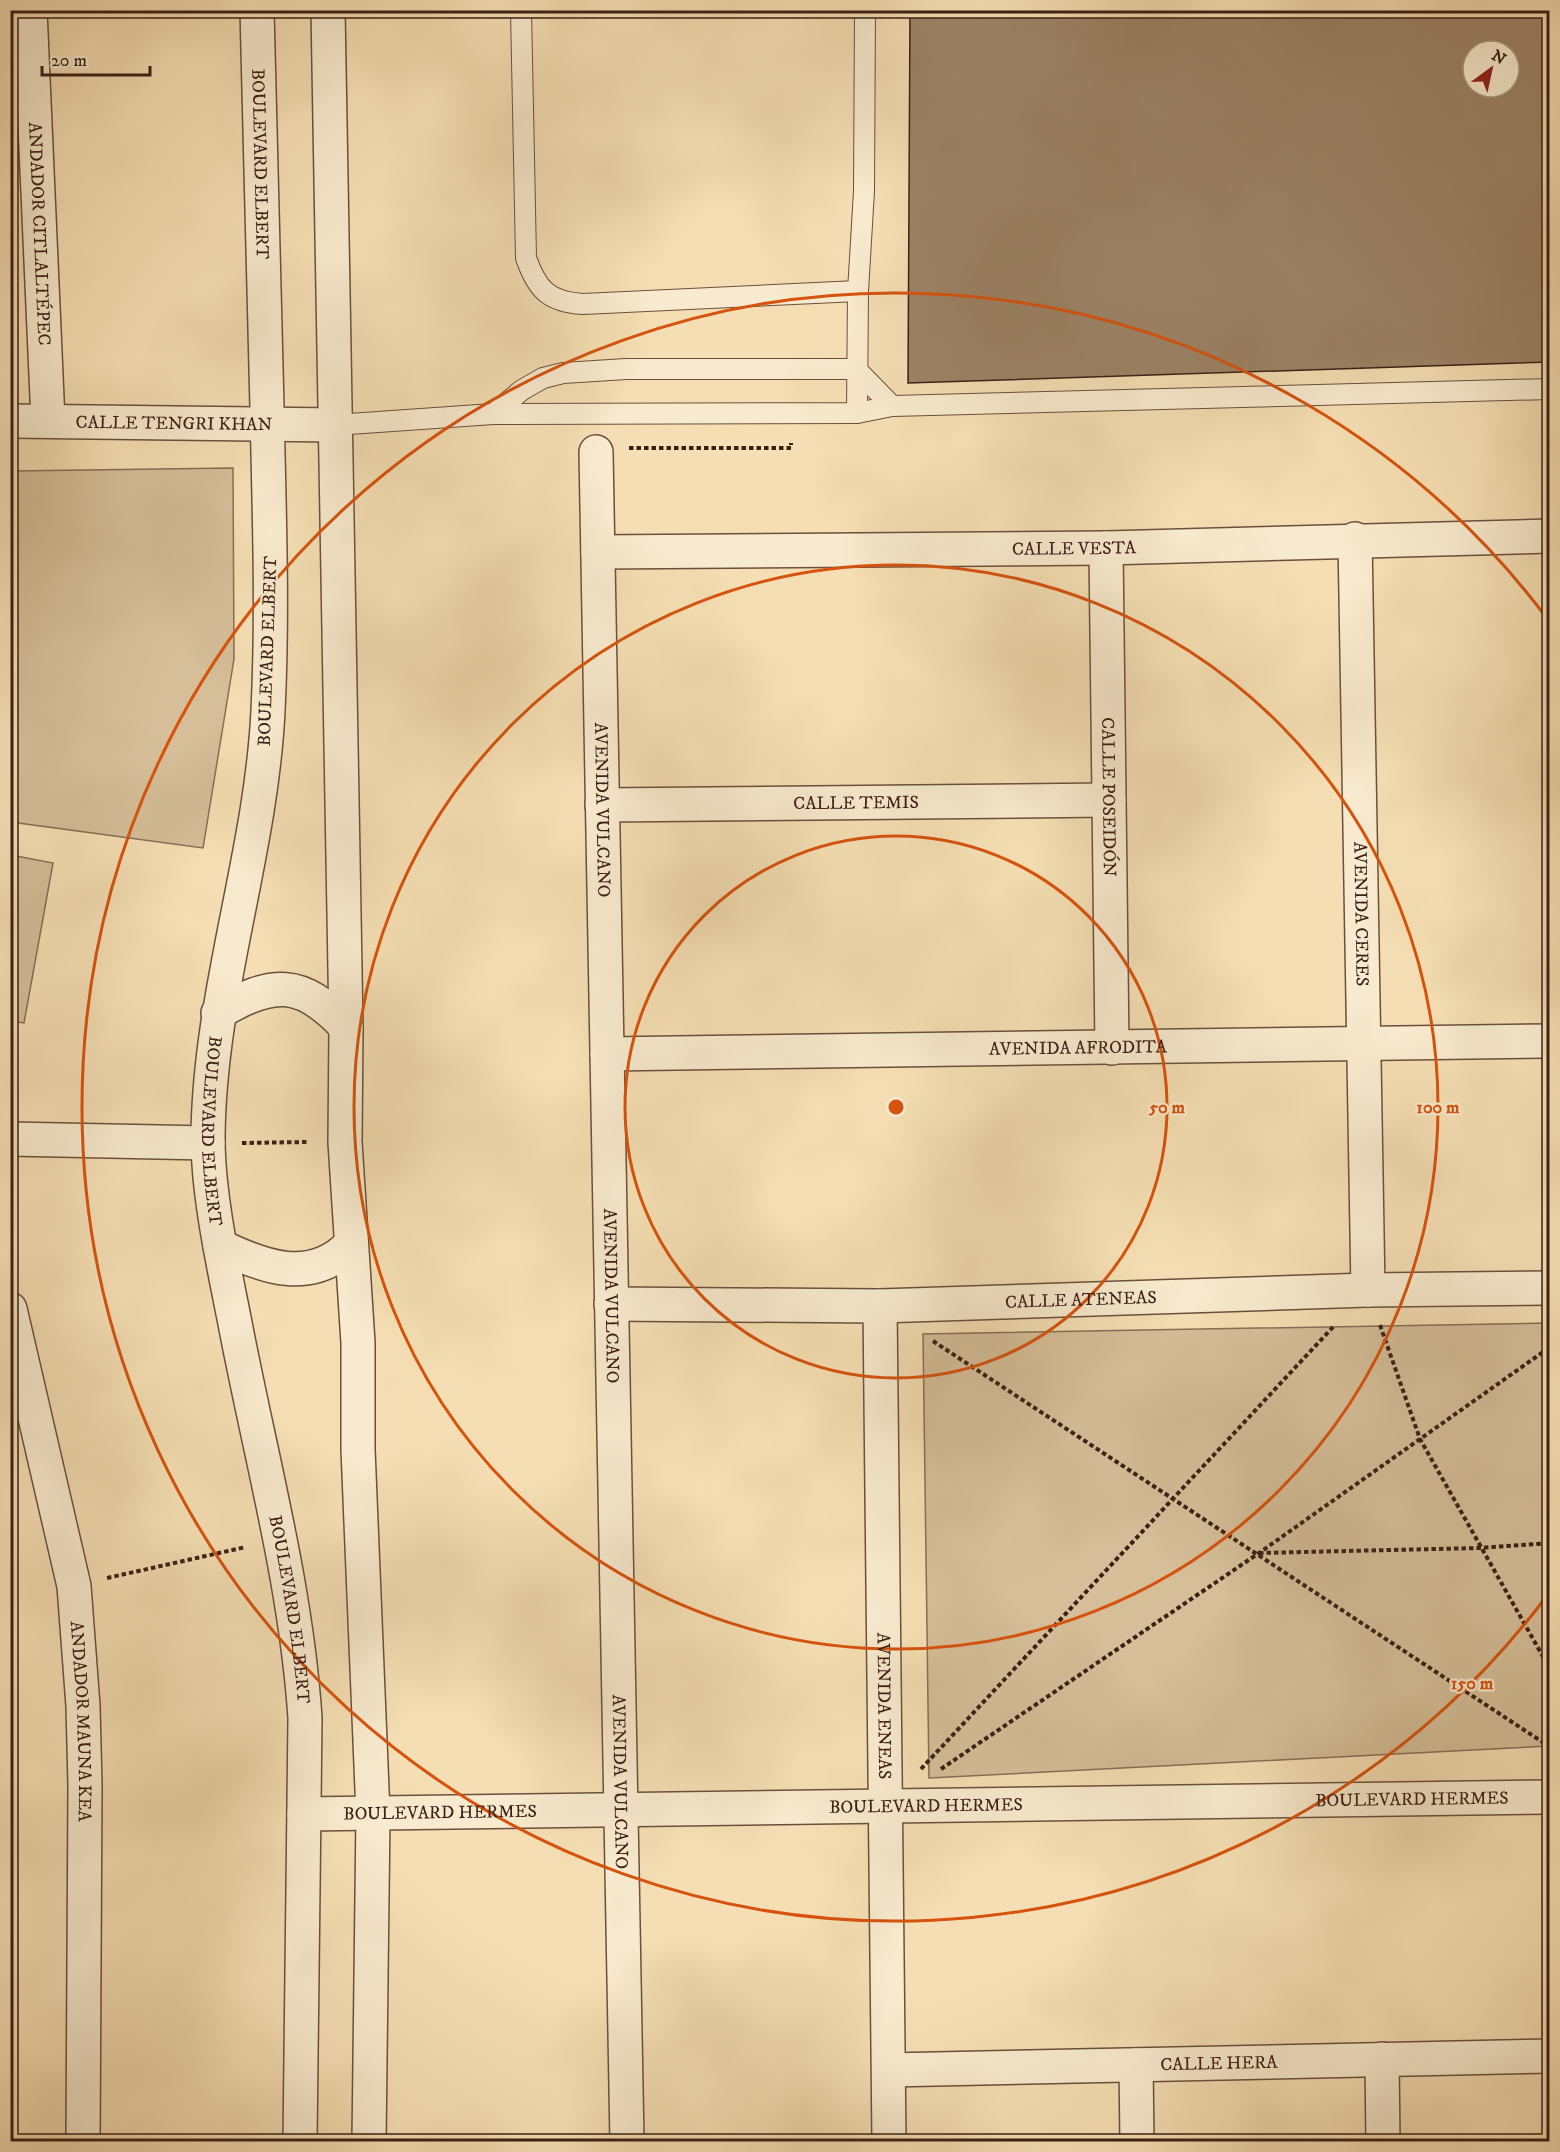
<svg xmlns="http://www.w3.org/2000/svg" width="1560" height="2152" viewBox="0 0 1560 2152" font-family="'IM FELL DW Pica',serif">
<rect width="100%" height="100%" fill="#f5deb3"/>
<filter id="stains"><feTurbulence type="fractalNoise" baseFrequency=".00333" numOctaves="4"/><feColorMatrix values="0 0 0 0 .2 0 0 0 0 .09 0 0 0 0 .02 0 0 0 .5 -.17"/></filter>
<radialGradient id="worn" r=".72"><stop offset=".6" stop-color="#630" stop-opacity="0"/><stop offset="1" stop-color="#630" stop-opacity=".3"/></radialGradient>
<g fill="#d5be98" stroke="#886f56" stroke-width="1.5">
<path d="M233,468L234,659L203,848L11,822V471Z"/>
<path d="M11,855L53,863L24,1023L11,1021Z"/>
<path d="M1549,1323V1746L929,1778L923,1334Z"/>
</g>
<path fill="#9c8367" stroke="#3b2015" stroke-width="1.5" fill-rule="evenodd" d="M910,10H1550V362L908,383ZM1473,51H1509V87H1473Z"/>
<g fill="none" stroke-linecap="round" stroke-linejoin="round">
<defs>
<g id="service">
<path d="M521,10L526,258C537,289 548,302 583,304L858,291"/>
<path d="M857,413L858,291L864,191L865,10"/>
<path d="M493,414L522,390L543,378L563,373L626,369H856L892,406"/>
<path d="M335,425L493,414L857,413L892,406L1550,389"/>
</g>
<g id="minor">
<path id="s1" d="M30,10L48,421"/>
<path id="s2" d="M10,421L335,425"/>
<path id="s3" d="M596,452L627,2142"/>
<path id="s4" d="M1355,539L1368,1290"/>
<path id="s5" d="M1106,548L1112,1048"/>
<path id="s6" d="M598,552L1106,548L1550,536"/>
<path id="s7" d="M602,805L1109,800"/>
<path d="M218,1013C272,980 302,979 346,1027"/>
<path id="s8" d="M607,1054L1550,1041"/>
<path d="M10,1139L208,1143"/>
<path d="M220,1246C263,1267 311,1285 350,1245"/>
<path id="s9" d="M611,1304L880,1306L1368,1290L1550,1288"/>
<path id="s10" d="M880,1306L889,2142"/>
<path id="s11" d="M10,1309L74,1586L83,1706L85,1785L83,2142"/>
<path id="s12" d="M304,1814L1550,1797"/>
<path d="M1382,2059L1383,2142"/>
<path d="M1136,2065L1137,2142"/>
<path id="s13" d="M889,2070L1550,2056"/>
</g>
<g id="tertiary">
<path id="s14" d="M257,10C260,143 263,276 267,408C269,509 273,610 268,711C261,855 209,993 208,1138C208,1194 223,1263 234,1318C259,1451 296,1582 305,1718L300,2142"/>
<path d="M328,10L346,1027L345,1142L358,1343V1449L373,1814L369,2142"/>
</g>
</defs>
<use href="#service" stroke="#6a503c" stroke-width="22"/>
<use href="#minor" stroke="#6a503c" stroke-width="36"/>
<use href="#tertiary" stroke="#6a503c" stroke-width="36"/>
<g stroke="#3b2015" stroke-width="4" stroke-dasharray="4.5 3" stroke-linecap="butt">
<path d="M629,448H791V443"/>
<path d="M242,1143L309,1142"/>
<path d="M1380,1325L1420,1439L1550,1669"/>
<path d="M933,1341L1550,1747"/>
<path d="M1259,1553L1479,1548L1550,1543"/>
<path d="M107,1578L246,1547"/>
<path d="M921,1769L1333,1327"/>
<path d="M941,1769L1259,1553L1550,1347"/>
</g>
<use href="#service" stroke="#f8eace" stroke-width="20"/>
<use href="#minor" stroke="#f8eace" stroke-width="33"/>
<use href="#tertiary" stroke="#f8eace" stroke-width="33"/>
</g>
<g fill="none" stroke="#d7530d" stroke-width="3">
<circle cx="896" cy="1107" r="271"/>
<circle cx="896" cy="1107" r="542"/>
<path d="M1546 1597A814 814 0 1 1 1546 617"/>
</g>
<g text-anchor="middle" stroke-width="4.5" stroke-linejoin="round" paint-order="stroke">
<g font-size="18" fill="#3b2015" stroke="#f8eace">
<text dy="6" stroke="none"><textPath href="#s14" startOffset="154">BOULEVARD ELBERT</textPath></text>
<text dy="6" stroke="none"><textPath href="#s1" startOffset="224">ANDADOR CITLALTÉPEC</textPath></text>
<text dy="6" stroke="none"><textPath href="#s2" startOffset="164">CALLE TENGRI KHAN</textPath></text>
<text dy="6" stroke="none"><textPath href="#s6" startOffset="476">CALLE VESTA</textPath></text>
<text transform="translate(267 651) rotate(-88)" y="6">BOULEVARD ELBERT</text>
<text dy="6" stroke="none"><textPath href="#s5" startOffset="249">CALLE POSEIDÓN</textPath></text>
<text dy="6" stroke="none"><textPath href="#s7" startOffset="254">CALLE TEMIS</textPath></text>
<text dy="6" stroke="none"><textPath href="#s3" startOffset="358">AVENIDA VULCANO</textPath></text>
<text dy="6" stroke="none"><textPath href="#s4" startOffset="375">AVENIDA CERES</textPath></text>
<text dy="6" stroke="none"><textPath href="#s8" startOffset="471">AVENIDA AFRODITA</textPath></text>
<text dy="6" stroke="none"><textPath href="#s14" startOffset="1126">BOULEVARD ELBERT</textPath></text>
<text dy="6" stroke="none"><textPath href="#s3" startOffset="844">AVENIDA VULCANO</textPath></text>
<text dy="6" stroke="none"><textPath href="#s9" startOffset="470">CALLE ATENEAS</textPath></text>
<text dy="6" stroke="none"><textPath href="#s14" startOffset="1612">BOULEVARD ELBERT</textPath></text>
<text dy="6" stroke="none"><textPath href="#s10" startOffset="400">AVENIDA ENEAS</textPath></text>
<text dy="6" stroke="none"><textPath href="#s11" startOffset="420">ANDADOR MAUNA KEA</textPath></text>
<text dy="6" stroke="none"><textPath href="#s3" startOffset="1330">AVENIDA VULCANO</textPath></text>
<text dy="6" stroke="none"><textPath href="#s12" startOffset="1108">BOULEVARD HERMES</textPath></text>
<text dy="6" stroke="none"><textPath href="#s12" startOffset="622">BOULEVARD HERMES</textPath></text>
<text dy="6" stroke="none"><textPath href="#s12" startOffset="136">BOULEVARD HERMES</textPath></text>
<text dy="6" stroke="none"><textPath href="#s13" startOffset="330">CALLE HERA</textPath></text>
</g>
</g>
<circle cx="896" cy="1107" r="9" fill="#d7530d" stroke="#f8eace" stroke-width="3"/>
<g font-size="18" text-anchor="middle" font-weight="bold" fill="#d7530d" stroke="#f8eace" stroke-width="4.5" stroke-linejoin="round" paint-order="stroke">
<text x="1167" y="1113">50 m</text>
<text x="1438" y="1113">100 m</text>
<text x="1472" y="1689">150 m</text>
</g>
<rect width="1560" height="2152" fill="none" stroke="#f5deb3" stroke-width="36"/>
<rect x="12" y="12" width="1536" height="2128" fill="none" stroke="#3b2015" stroke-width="3"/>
<rect x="18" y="18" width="1524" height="2116" fill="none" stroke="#3b2015" stroke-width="1.5"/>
<g transform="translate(1491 69) rotate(33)"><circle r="28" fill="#f8eace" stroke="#ac9984" stroke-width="1.5"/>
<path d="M0-4.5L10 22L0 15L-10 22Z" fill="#8f2418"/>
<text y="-9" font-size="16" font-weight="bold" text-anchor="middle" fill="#3b2015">N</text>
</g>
<path d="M42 66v9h108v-9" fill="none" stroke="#3b2015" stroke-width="3"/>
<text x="51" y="66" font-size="18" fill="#3b2015" stroke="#f8eace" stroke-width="4.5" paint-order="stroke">20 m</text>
<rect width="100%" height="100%" filter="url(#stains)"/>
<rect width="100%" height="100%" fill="url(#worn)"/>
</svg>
